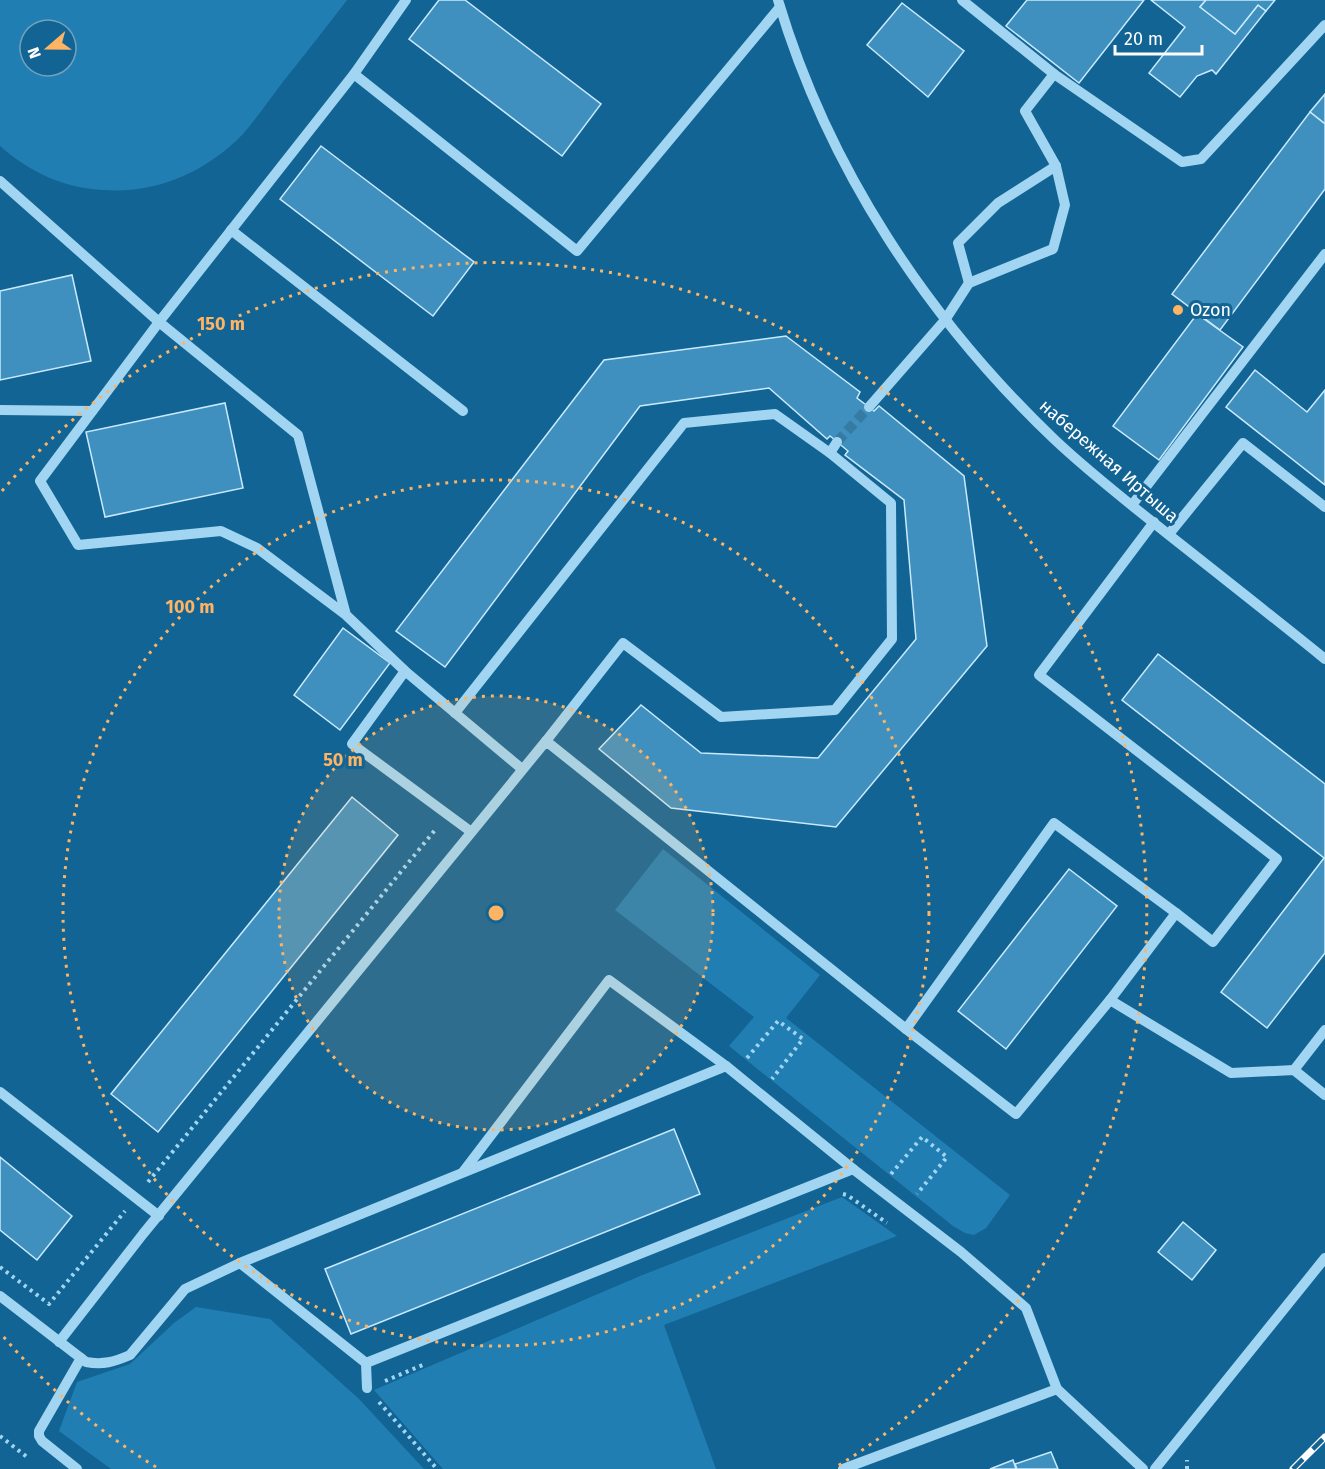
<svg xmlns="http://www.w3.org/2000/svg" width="1325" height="1469" viewBox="0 0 1325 1469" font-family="'Fira Sans',sans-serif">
<rect width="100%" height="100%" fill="#126494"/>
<g fill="#217eb2" fill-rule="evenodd">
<path d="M0,0H347C326,28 304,55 282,83C269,100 257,118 243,134C206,172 157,194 103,190C64,188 29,172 0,146ZM30,30H66V66H30Z"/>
<path d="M663,849L820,975L786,1018L1010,1195L986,1228L974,1235L965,1233L953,1226L729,1046L754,1017L615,910Z"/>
<path d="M842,1197L897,1236L664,1325L716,1469H443L374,1390L640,1276Z"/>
<path d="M196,1307L270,1319L359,1399L424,1469H111L59,1431L77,1382L130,1364L174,1323Z"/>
</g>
<g fill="#3f90be" stroke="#c9eafd" stroke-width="1.5">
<path d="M439,0H465L601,104L562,156L409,39Z"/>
<path d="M1027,0H1144L1079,83L1006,26Z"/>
<path d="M1151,0H1206L1200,7L1235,34L1258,5L1266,11L1216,74L1212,70L1197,76L1180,97L1149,73L1185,27Z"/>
<path d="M1206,0H1275L1266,11L1258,5L1235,34L1200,7Z"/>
<path d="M902,3L964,51L928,97L867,45Z"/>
<path d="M1325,94V124L1310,112Z"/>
<path d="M1310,112L1325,124V189L1220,330L1172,294Z"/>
<path d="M321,146L474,262L433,316L280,199Z"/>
<path d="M72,275L91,361L0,380V291Z"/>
<path d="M1197,314L1243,347L1159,460L1113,426Z"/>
<path d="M786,336L860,392L857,398L874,411L879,406L964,476L987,646L836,827L671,808L599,749L641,705L701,753L818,758L916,639L904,500L845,455L848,451L830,436L827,439L769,388L640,406L445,667L396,631L604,360Z"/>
<path d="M1255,370L1307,412L1325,390V485L1226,407Z"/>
<path d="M225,403L243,488L105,517L86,432Z"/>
<path d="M343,628L390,663L340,730L294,695Z"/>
<path d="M1158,654L1325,784V953L1267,1028L1221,992L1324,858L1122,700Z"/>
<path d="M352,797L398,835L158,1132L111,1094Z"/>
<path d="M1069,869L1117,906L1006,1049L958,1011Z"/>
<path d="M674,1129L700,1194L351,1334L325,1269Z"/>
<path d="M0,1157L72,1216L37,1260L0,1230Z"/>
<path d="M1183,1222L1216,1250L1192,1280L1158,1252Z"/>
<path d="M1051,1452L1058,1469H1017L1015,1464Z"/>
<path d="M1013,1460L1016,1469H990Z"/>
</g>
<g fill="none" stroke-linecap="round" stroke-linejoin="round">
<path stroke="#367ba4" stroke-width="10" stroke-dasharray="10 5" stroke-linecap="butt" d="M837,442L869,407"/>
<g stroke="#a1d5f2" stroke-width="4" stroke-dasharray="3 4.5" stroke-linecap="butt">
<path d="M747,1058L778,1021L803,1039L772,1079"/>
<path d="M891,1174L922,1137L947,1157L917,1194"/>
<path d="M148,1182L435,830"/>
<path d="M843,1194L847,1195L887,1223"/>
<path d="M0,1267L49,1304L125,1211"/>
<path d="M385,1381L425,1364"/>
<path d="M379,1402L437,1469"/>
<path d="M0,1436L27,1457"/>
<path d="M1187,1469V1460"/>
</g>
<g stroke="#a1d5f2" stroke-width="10">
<path d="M778,0C828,168 928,319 1054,439C1091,474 1130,504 1169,535C1221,576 1273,617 1325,659"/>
<path d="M962,0L1054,74"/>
<path d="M354,74L577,251L780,7"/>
<path d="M0,181L159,322L354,74L406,0"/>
<path d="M231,230L463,411"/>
<path d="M969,283L958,243L998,203L1056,166"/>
<path d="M869,407L945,320L969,283L1053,249L1065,205L1056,166L1025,111L1054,74L1182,162L1201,159L1325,25"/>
<path d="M0,410L92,411"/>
<path d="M1132,505L1325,254"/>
<path d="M1154,522L1039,675L1277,859L1213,942L1176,913"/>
<path d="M1169,534L1243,443L1325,507"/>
<path d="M346,615L257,548L221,531L78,545L40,481L159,322L298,435L346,615L405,671L522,769"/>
<path d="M405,671L352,744L470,831"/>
<path d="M455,713L684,423L775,414L830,453L837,442"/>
<path d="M546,741L623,643L721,717L835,710L892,639L891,503L830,453"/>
<path d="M906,1029L1016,1114L1110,1000"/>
<path d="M1294,1070L1325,1030"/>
<path d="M0,1092L159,1216"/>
<path d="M463,1172L609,980L726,1066"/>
<path d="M240,1263L726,1066L853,1169"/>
<path d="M0,1296L86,1362C103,1365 114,1362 130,1355L185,1289L240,1263L366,1363L853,1169L961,1252L1026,1308L1057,1389L1143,1469"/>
<path d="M59,1342L143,1234L546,741L906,1029L1054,823L1176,913L1110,1000L1231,1073L1294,1070L1325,1095"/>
<path d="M366,1363L367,1388"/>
<path d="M77,1469L42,1441L39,1436V1431L81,1358"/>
<path d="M843,1469L1057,1389"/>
<path d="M1155,1469L1325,1258"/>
</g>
<defs>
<path id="rail" d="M1293,1469L1325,1437"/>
</defs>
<use href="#rail" stroke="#fff" stroke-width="7"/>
<use href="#rail" stroke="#126494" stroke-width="4.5" stroke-dasharray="14" stroke-linecap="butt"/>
</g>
<circle cx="496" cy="913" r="217" fill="#ffb463" fill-opacity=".12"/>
<g fill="none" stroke="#ffb463" stroke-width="3" stroke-dasharray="3 6">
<circle cx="496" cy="913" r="217"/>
<circle cx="496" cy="913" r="433"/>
<path d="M156 1467A650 650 0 0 1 2 1335M2 491A650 650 0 1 1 836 1467"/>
</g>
<circle fill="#ffb463" stroke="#126494" stroke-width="2" cx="1178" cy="310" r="6"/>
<g text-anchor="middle" stroke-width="6" stroke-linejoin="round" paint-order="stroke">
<g font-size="18" fill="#fff" stroke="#126494" text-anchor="start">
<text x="1190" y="316">Ozon</text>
</g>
<g font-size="18" fill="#fff" stroke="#126494">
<text transform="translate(1109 461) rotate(41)" y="6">набережная Иртыша</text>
</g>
</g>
<circle cx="496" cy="913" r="9" fill="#ffb463" stroke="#126494" stroke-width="3"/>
<g font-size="18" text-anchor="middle" font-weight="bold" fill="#ffb463" stroke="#126494" stroke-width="6" stroke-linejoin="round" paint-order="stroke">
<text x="221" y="330">150 m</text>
<text x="190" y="613">100 m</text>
<text x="343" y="766">50 m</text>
</g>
<g transform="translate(48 48) rotate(250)"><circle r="28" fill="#126494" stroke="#71a2bf" stroke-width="1.5"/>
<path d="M0-4.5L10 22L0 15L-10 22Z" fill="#ffb463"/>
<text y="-9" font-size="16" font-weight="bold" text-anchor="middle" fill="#ffffff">N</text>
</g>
<path d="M1115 45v9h87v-9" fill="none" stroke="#ffffff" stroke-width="3"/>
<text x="1124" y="45" font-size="18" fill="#ffffff" stroke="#126494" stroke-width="4.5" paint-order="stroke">20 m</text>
</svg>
